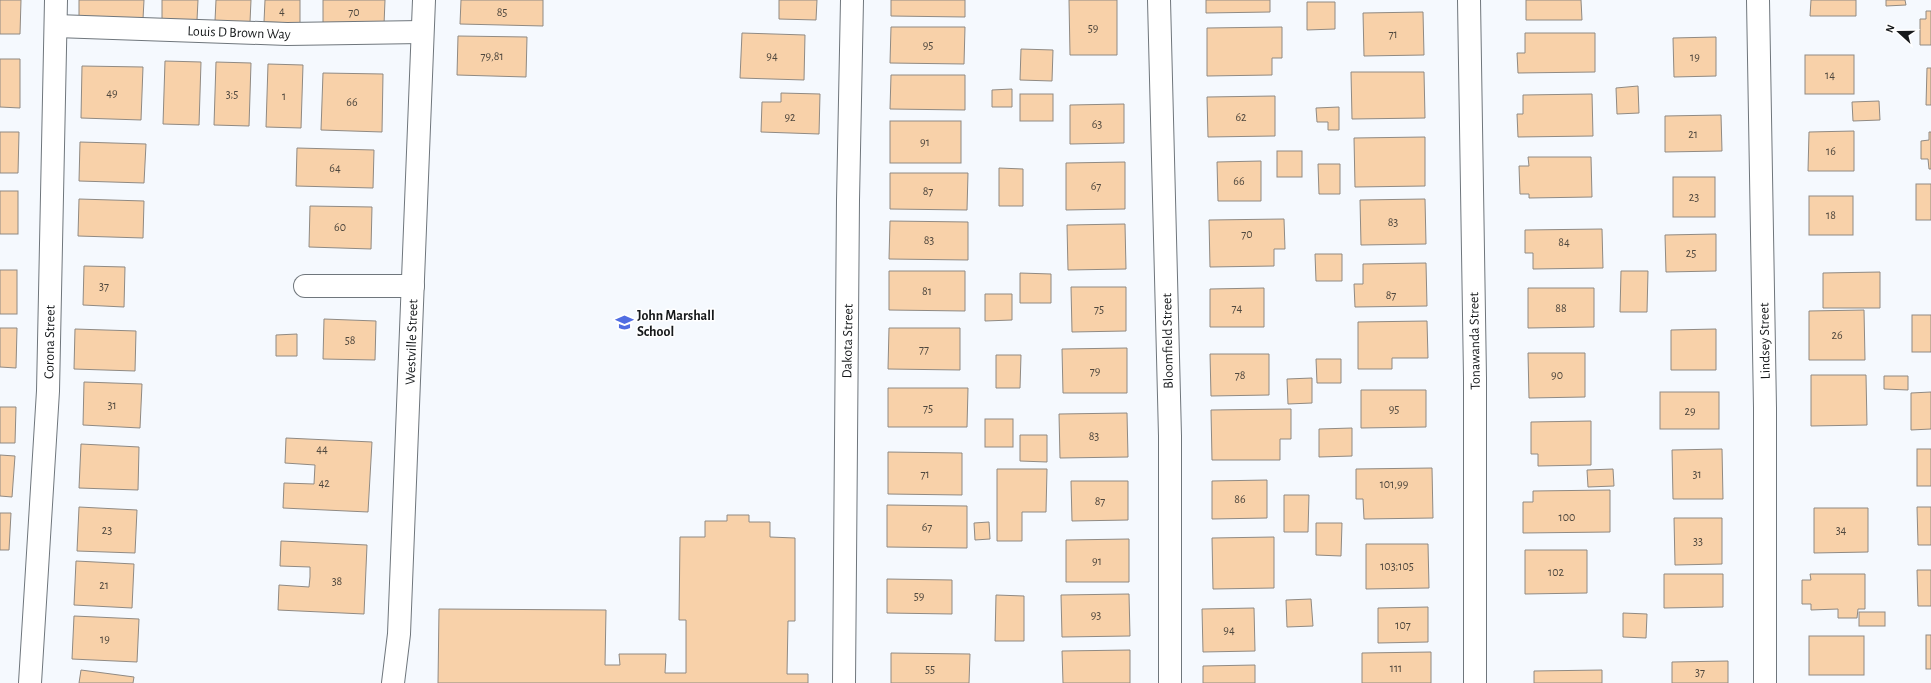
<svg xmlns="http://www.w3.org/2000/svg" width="1931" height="683" viewBox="0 0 1931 683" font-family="'Alegreya Sans',sans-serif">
<rect width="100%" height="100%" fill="#f5f9fe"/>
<g fill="#f8d1a9" stroke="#908a83">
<path d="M0,0H21L20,34H0Z"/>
<path d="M79,0H144L143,19L79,17Z"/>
<path d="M162,0H198L197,20L162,19Z"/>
<path d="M216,0H251L250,22L215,21Z"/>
<path d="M265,0H300V23L264,22Z"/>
<path d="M323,0H385L384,25L323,24Z"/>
<path d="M461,0H543V26L460,24Z"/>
<path d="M779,0H817L816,20L779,19Z"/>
<path d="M891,0H965V17L891,16Z"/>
<path d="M1069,0H1117V55H1070Z"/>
<path d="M1206,0H1270V12L1206,13Z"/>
<path d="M1526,0H1581L1582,20H1526Z"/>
<path d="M1811,0H1856V16H1810Z"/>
<path d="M1886,0H1905L1906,5L1886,6Z"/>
<path d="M1307,2H1335V29L1307,30Z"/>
<path d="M1926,11H1931V45H1920V19H1926Z"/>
<path d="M1423,12L1424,55L1364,56L1363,13Z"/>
<path d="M891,27H965L964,64L890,63Z"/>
<path d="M1282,27V58H1272V75L1207,76V28Z"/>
<path d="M742,33L805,35L804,80L740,78Z"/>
<path d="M1525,33H1595V72L1518,73L1517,53H1525Z"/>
<path d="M458,36L527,37L526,77L457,75Z"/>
<path d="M1716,37V76L1674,77L1673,38Z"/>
<path d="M1021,49L1053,50L1052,81L1020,80Z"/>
<rect x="1805" y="55" width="49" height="39"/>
<path d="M0,59H20V108L0,107Z"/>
<path d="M165,61L201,62L199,125L163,124Z"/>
<path d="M216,62L251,63L249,126L214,125Z"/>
<path d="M268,64L303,65L301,128L266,127Z"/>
<path d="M82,66L143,67L141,120L81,118Z"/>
<path d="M1927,68H1931V105H1926Z"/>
<path d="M1351,72H1424L1425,118L1352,119Z"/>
<path d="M323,73L383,74L382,132L321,130Z"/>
<path d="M891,75H965V110L890,109Z"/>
<path d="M1638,86L1639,113L1617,114L1616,88Z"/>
<path d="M1012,89V107H992V90Z"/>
<path d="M781,93L820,94L819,134L761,132L762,102H781Z"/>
<rect x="1020" y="94" width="33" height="27"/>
<path d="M1592,94L1593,136L1518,137L1517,114H1523V95Z"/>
<path d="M1275,96V136L1208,137L1207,97Z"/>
<path d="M1879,101L1880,120L1853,121L1852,102Z"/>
<path d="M1124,104V143L1070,144V105Z"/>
<path d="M1339,107V130H1328V122H1317L1316,108Z"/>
<path d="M1721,115L1722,151L1665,152V116Z"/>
<rect x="890" y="121" width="71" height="42"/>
<path d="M1854,131V171H1808L1809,132Z"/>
<path d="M0,132H19L18,173H0Z"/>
<path d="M1929,132H1931V169H1929L1928,159H1921V141L1929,140Z"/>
<path d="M1425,137V186L1355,187L1354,138Z"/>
<path d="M80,142L146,144L144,183L79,181Z"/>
<path d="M297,148L374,150L373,188L296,186Z"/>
<rect x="1277" y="151" width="25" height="26"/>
<path d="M1528,157H1591L1592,197L1529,198V194H1520L1519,166H1529Z"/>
<path d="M1261,161V201H1218L1217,162Z"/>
<path d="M1125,162V209L1066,210V163Z"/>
<path d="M1318,164H1340V194H1319Z"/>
<path d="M999,168L1023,169V206H999Z"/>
<path d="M890,173H968L967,210L890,209Z"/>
<rect x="1673" y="177" width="42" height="40"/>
<rect x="1916" y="184" width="15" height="36"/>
<rect x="0" y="191" width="18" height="43"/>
<rect x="1809" y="196" width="44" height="39"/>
<path d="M79,199L144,201L143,238L78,236Z"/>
<path d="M1425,199L1426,244L1361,245L1360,200Z"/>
<path d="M310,206L372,207L371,249L309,247Z"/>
<path d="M1284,219L1285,249H1274V266L1210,267L1209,220Z"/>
<path d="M890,221L968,222V260L889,259Z"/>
<path d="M1125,224L1126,269L1068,270L1067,225Z"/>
<path d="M1602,229L1603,268L1533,269V253H1525V230Z"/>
<path d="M1716,234V271L1666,272L1665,235Z"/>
<path d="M1315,254H1342V281H1316Z"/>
<path d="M1426,263L1427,306L1355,307L1354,284H1363V264Z"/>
<path d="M84,266L125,267L124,307L83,305Z"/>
<rect x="0" y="270" width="17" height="44"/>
<path d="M889,271H965V311L889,310Z"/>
<path d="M1621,271H1648L1647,312H1620Z"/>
<path d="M1880,272V308H1823V273Z"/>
<path d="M1020,273L1051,274V303H1020Z"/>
<path d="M1071,287H1126V331L1072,332Z"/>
<path d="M1264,288V327H1210V289Z"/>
<path d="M1528,288H1594V327L1528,328Z"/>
<path d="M985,294H1012V320L985,321Z"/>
<path d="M1864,310L1865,360H1809V311Z"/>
<rect x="1912" y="315" width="19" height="37"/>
<path d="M324,319L376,321L375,360L323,359Z"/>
<path d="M1427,321L1428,358H1392V369H1358V322Z"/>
<path d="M0,328H17L16,368L0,367Z"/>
<path d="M889,328H960V370L888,369Z"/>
<path d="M75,329L136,331L135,371L74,369Z"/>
<path d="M1716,329V370H1671V330Z"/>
<path d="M297,334V356H276V335Z"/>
<path d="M1127,348V393H1063L1062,349Z"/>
<path d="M1528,353H1585V397L1529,398Z"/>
<path d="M1210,354H1269V395L1211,396Z"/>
<path d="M996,355H1021L1020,388H996Z"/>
<path d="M1316,359H1341V383H1317Z"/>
<path d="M1811,375H1866L1867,425L1811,426Z"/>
<path d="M1884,376H1908V390L1884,389Z"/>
<path d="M1312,378V403L1288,404L1287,379Z"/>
<path d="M84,382L142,384L140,428L83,425Z"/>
<path d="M888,388H968L967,427H888Z"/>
<path d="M1361,390H1426V427L1361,428Z"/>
<rect x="1660" y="392" width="59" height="37"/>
<path d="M1931,392V429L1911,430V393Z"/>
<path d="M0,407H16L15,443H0Z"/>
<path d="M1291,409V439H1280V460H1212L1211,410Z"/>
<path d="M1127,413L1128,457L1060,458L1059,414Z"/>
<rect x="985" y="419" width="28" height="28"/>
<path d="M1591,421V465L1538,466V454H1531V422Z"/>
<path d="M1352,428V456L1319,457V429Z"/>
<path d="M1020,435H1047V462L1020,461Z"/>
<path d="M286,438L372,442L368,512L283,508L284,483L314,484L315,465L285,463Z"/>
<path d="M81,444L139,447L138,490L79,488Z"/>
<path d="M1722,449L1723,499H1673L1672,450Z"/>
<rect x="1917" y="449" width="14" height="37"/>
<path d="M888,452L962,453V495L888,494Z"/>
<path d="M0,455L15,456L12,497L0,496Z"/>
<path d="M1432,468L1433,518L1364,519L1363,499H1356V469Z"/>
<path d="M997,469H1047L1046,512H1022V541H997Z"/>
<path d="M1613,469L1614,486L1588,487L1587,470Z"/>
<path d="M1267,480V518L1212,519V481Z"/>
<path d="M1071,481H1128V520L1072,521Z"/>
<path d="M1610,490V532L1523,533V502H1533V491Z"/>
<path d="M1284,495H1309L1308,532H1284Z"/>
<path d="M887,505L967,506V548L887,547Z"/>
<path d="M79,507L137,510L135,553L77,551Z"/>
<path d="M1917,507H1931V545H1918Z"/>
<path d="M1814,508H1868V552L1814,553Z"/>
<path d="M0,513H11L9,550H0Z"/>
<path d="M727,515H749V522H770V537L795,538V621H788L787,674H808V683H438L439,609L606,610L605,665H620L619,654H666L665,673H686V620H679L680,537H705V521H727Z"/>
<path d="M1674,518H1722V564L1675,565Z"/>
<path d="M989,522L990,539L975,540L974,523Z"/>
<path d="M1316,523H1342L1341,556L1316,555Z"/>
<path d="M1274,537V588L1213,589L1212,538Z"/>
<path d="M1129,539V582H1066V540Z"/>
<path d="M281,541L367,545L364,614L278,610L279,585L309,587L310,577V567L280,566Z"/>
<path d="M1366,544H1428L1429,588L1366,589Z"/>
<path d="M1525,550H1587V593L1525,594Z"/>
<path d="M76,561L134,564L132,608L74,605Z"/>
<path d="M1917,570H1931V606H1918Z"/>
<path d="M1664,574H1723V607L1664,608Z"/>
<path d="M1810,574H1865V609H1858L1857,618H1838V609L1811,610V604H1802V580H1811Z"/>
<path d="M887,579L952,580V614L887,613Z"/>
<path d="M1129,594L1130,636L1062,637L1061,595Z"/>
<path d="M996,595L1024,596V641H995Z"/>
<path d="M1311,599L1313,626L1287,627L1286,600Z"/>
<path d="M1428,607V642L1378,643V608Z"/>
<path d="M1254,608L1255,651L1203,652L1202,609Z"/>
<rect x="1859" y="612" width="26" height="14"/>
<path d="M1623,613L1647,614L1646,638L1623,637Z"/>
<path d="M74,616L139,619L137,662L72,659Z"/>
<rect x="1926" y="635" width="5" height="34"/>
<rect x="1809" y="636" width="55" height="39"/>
<path d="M1130,650V683H1063L1062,651Z"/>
<path d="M1431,652V683H1362V653Z"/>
<path d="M891,653L970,654L969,683H891Z"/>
<path d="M1728,661V683H1672V662Z"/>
<path d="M1255,665V683H1203V666Z"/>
<path d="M81,670L134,677L133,683H79Z"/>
<path d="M1602,670V683H1534V671Z"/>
</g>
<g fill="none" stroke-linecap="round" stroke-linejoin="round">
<defs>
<g id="minor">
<path d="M1159,0L1170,436V683"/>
<path d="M1469,0L1475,378V683"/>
<path d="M1758,0L1765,408V683"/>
<path d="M56,26L287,34L422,32"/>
<path d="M305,286H413"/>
<path d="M30,683L48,391L56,0"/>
<path d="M844,683L848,200L852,0"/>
</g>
<path id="tertiary" d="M393,683L399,634L424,0"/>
</defs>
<use href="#minor" stroke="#6f767c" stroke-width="24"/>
<use href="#tertiary" stroke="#6f767c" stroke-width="24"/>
<use href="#minor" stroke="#fff" stroke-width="22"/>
<use href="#tertiary" stroke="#fff" stroke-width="22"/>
</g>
<defs>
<symbol id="school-bare" viewBox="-9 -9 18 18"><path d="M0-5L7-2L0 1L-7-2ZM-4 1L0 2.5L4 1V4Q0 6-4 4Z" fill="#506de2" stroke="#fff" stroke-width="2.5" paint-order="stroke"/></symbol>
</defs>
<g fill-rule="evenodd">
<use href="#school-bare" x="612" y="310" width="25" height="25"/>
</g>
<g text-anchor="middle" stroke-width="3" stroke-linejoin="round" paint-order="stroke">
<g font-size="12" fill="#4e473e">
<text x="282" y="15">4</text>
<text x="354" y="16">70</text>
<text x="502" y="16">85</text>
<text x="1093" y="32">59</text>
<text x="1393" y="38">71</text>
<text x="928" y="49">95</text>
<text x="492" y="60">79,81</text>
<text x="772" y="60">94</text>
<text x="1695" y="61">19</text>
<text x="1830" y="79">14</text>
<text x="112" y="97">49</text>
<text x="232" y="98">3;5</text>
<text x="284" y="100">1</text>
<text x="352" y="106">66</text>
<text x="790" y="121">92</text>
<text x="1241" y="121">62</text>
<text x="1097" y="128">63</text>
<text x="1693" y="138">21</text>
<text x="925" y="146">91</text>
<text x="1831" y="155">16</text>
<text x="335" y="172">64</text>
<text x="1239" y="185">66</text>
<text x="1096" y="190">67</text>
<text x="928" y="195">87</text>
<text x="1694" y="201">23</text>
<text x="1831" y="219">18</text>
<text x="1393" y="226">83</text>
<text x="340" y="231">60</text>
<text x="1247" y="238">70</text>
<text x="929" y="244">83</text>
<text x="1564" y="246">84</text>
<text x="1691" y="257">25</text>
<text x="104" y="290">37</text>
<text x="927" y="295">81</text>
<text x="1391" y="299">87</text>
<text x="1237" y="312">74</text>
<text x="1561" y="312">88</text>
<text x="1099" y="313">75</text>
<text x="1837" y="339">26</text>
<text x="350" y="344">58</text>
<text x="924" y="353">77</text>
<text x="1095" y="375">79</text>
<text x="1240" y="379">78</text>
<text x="1557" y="379">90</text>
<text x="112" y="409">31</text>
<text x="928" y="412">75</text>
<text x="1394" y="413">95</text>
<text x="1690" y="415">29</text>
<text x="1094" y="440">83</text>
<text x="322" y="453">44</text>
<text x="925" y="478">71</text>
<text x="1697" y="478">31</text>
<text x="324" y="487">42</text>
<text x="1394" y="488">101,99</text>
<text x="1240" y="503">86</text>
<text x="1100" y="505">87</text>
<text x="1567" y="521">100</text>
<text x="927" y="531">67</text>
<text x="107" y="534">23</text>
<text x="1841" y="534">34</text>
<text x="1698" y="545">33</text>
<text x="1097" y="565">91</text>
<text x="1397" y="570">103;105</text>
<text x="1556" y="576">102</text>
<text x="337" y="585">38</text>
<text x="104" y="589">21</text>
<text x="919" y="600">59</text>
<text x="1096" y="619">93</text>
<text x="1403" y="629">107</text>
<text x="1229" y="634">94</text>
<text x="105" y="643">19</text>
<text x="1396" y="672">111</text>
<text x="930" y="673">55</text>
<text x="1700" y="676">37</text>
</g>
<g font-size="14" fill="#16191b" stroke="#fff">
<text transform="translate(239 32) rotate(2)" y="5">Louis D Brown Way</text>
<text transform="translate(847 341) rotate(-89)" y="5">Dakota Street</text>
<text transform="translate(1167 341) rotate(-91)" y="5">Bloomfield Street</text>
<text transform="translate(1474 341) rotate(-91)" y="5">Tonawanda Street</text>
<text transform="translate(1764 341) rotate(-91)" y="5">Lindsey Street</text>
<text transform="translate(49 342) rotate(-89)" y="5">Corona Street</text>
<text transform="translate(411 342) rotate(-88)" y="5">Westville Street</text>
</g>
<g font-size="14" font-weight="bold" fill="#16191b" stroke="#fff" text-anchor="start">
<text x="637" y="320">John Marshall<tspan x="637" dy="16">School</tspan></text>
</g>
</g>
<g transform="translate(1899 32) rotate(291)" stroke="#ffffff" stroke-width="3" paint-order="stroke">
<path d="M0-3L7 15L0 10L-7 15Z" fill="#16191b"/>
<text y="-6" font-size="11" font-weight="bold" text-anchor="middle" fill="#16191b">N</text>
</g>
</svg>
